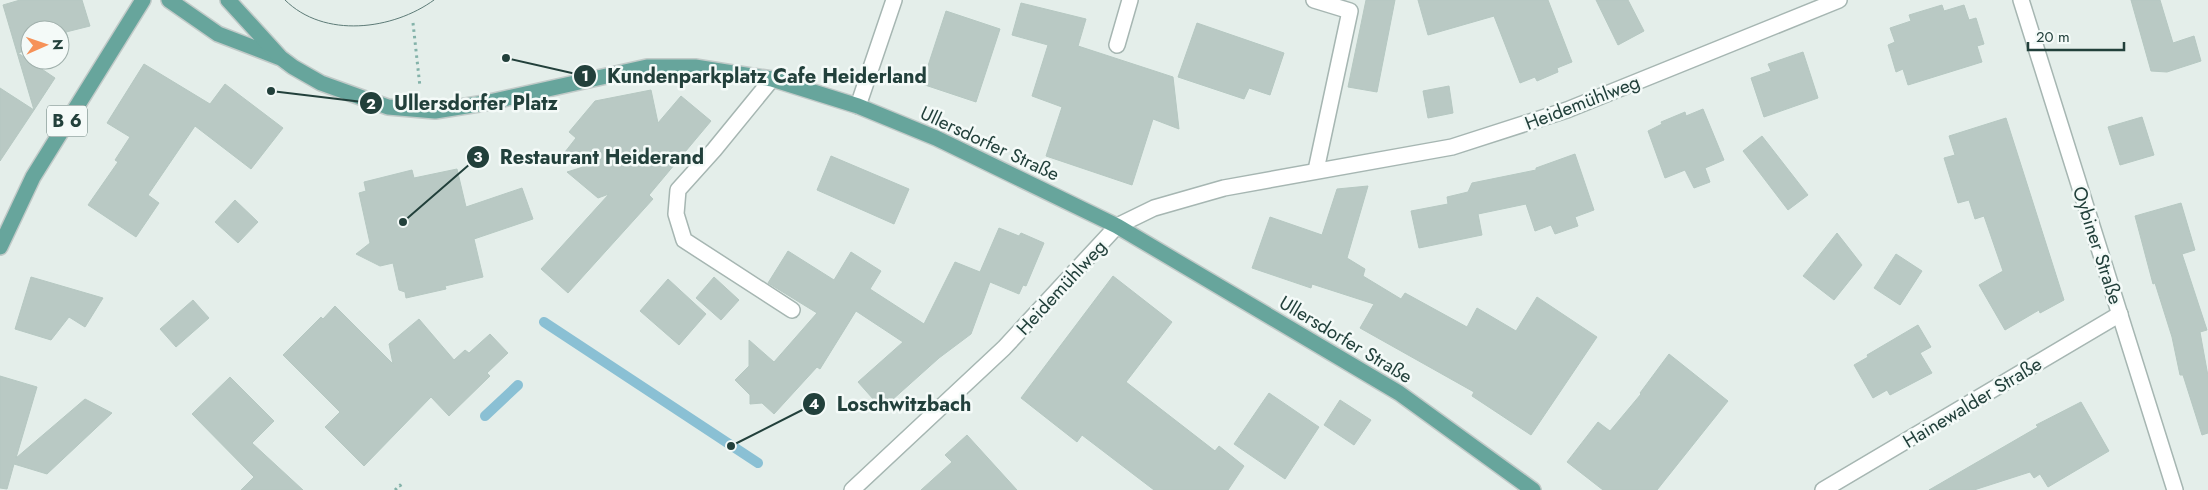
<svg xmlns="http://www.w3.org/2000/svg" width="2208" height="490" viewBox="0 0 2208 490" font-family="Jost,sans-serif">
<rect width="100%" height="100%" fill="#e4eeea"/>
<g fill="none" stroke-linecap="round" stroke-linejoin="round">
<g stroke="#8ac0d4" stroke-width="10">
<path d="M544,322L758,463"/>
<path d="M485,416L518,385"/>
</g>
</g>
<g fill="#b9c9c4" stroke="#b6c8c2">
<path d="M20,0H82L90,26L66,32L68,38L60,41V30H30V49L18,53L55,78L34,110L0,161V88L34,110L3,5Z"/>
<path d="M1366,0H1395L1377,92L1348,87Z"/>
<path d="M1418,0H1548L1572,62L1557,68L1558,72L1537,81L1535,77L1520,83L1494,16L1428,35Z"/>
<path d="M1596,0H1628L1644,31L1618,45Z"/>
<path d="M2131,0H2160L2173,43L2194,36L2201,61L2167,72L2151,71Z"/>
<path d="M1021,3L1086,19L1078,46L1173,77L1179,129L1153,119L1132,185L1046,156L1062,107L1032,96L1048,45L1012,35Z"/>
<path d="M1942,5L1944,11L1964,5L1969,20L1976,18L1984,44L1977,46L1982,62L1908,85L1903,69L1896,72L1888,45L1895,42L1890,28L1911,21L1909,15Z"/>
<path d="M946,11L1000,29L976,102L922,84Z"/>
<path d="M1197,23L1284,53L1270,95L1249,88L1244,99L1178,77Z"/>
<path d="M1803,52L1818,98L1764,117L1751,78L1771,71L1768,64Z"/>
<path d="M144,64L210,104L225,84L283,128L251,169L195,126L148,195L159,203L136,237L88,205L118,162L115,160L130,137L107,123Z"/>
<path d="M1449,86L1453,113L1428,118L1423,91Z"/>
<path d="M651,90L658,123L681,96L711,121L649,195L653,199L568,293L541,269L609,194L598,198L567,172L583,167L565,152L576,138L569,132L595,101Z"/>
<path d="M1703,109L1724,160L1705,168L1710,182L1694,188L1685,170L1665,178L1648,131L1662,124L1661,122L1685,112L1686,116Z"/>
<path d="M2142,117L2154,155L2120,165L2108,127Z"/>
<path d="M2006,118L2064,300L2040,313L2039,310L2005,330L1979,285L2003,271L1984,216L1975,219L1969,200L1958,203L1944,158L1955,155L1949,136Z"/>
<path d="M1762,136L1808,195L1788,210L1743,151Z"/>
<path d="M1575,154L1594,210L1575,217L1578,226L1555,234L1551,225L1535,231L1526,204L1478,214L1482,235L1419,248L1411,211L1448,204L1447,197L1468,192L1472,183L1536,170V168Z"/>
<path d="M831,156L909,189L894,224L817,190Z"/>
<path d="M457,169L466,207L522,188L533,219L474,239L483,277L445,286L446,289L406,298L405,292L399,290L393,263L380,266L356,254L370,243L359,193L366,191L364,182L412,170L414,178Z"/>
<path d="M1368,186L1347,258L1365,269L1363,276L1401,299L1405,293L1467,327L1477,308L1516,331L1537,297L1597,337L1531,435L1472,396L1474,392L1360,328L1374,304L1312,284L1311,288L1252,268L1270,217L1322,235L1337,189Z"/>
<path d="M235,200L258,222L238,243L215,222Z"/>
<path d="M2181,203L2195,250L2182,254L2207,330L2200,332L2208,376V433L2202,435L2183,375H2180L2172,337L2155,283L2153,284L2135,216Z"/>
<path d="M999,228L1019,236L1021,233L1044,243L1026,286L1023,285L1019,294L990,282L971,334L939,358L882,409L858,382L903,342L856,311L820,369L817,367L774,414L762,403L750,404V395L735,380L749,366V340L774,362L817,313L768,283L788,251L834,280L851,252L881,271L870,289L924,324L955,262L980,272Z"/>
<path d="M1837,233L1862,265L1834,300L1803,276Z"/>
<path d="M1896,254L1922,271L1900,305L1874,288Z"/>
<path d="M1113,276L1172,322L1126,382L1215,451L1219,446L1244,466L1228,490H1154L1082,435L1077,442L1021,398Z"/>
<path d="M31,277L103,298L85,327L69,317L51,340L15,329Z"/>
<path d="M714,277L739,300L721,320L696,298Z"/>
<path d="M668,279L706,314L679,345L640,311Z"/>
<path d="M193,300L209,318L176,347L160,329Z"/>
<path d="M335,306L393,364L389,344L419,319L454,360L465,350L469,353L490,334L508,353L487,373L490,376L449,416L431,397L364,466L325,427L340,412L283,355L321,317L323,319Z"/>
<path d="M1918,325L1931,347L1920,353L1932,373L1890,395L1887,390L1873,398L1854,365L1868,357L1867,355Z"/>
<path d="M1669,354L1728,401L1657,490H1603L1567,462L1598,422L1610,431L1641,394L1640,393Z"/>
<path d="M0,376L37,387L16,458L85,399L112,413L47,474L14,464L7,489L0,488Z"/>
<path d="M230,377L274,421L252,443L303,490H241L254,477L192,414Z"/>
<path d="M1269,393L1319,427L1285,479L1234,444Z"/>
<path d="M1340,400L1371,420L1354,445L1324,425Z"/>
<path d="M2081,402L2109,451L2048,487L2040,474L2034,478L2030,472L1974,490H1929L2038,427L2036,425Z"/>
<path d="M967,435L1017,490H921L952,462L945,455Z"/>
</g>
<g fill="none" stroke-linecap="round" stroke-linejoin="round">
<defs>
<g id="minor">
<path d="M1314,0L1350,11L1316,170"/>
<path d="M2021,0L2175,490"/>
<path d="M1117,45L1130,0"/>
<path d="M772,79L714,150L678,190L676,214L684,240L792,310"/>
<path d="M858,106L894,0"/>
<path d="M852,490L1004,348L1117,226L1154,208L1224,188L1452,147L1567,110L1839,0"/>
<path d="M1823,490L2120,314"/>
</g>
<g id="major">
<path d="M169,0L218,34L278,57"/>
<path d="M228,0L281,58L293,67L321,83L388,107L435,111L485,103L647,67H695L772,79L858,106L936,138L1117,226L1399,393L1533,490"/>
<path d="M0,247L33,177L143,0"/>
</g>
</defs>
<use href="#minor" stroke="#a6b6b2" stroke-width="18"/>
<use href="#major" stroke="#c1cac8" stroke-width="18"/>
<g stroke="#83b2a9" stroke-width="3" stroke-dasharray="2.5 4" stroke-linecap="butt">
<path d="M413,23L420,87"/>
<path d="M395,490L400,485L403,490"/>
</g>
<use href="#minor" stroke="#fff" stroke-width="15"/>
<use href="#major" stroke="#67a59c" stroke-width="15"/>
<path stroke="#5d7b77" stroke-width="1" d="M285,0C324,39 393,30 434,0"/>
</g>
<g text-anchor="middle" stroke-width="5" stroke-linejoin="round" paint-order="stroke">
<rect fill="#f4faf8" stroke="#617874" stroke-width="1" x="47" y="105.5" width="40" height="31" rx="4"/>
<g font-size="18" font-weight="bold" fill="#22403b">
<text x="67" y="127">B 6</text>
</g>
<g font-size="19" fill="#22403b" stroke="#f4faf8">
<text transform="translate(1582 102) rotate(-21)" y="7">Heidemühlweg</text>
<text transform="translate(990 143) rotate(25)" y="7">Ullersdorfer Straße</text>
<text transform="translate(2098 245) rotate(72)" y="7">Oybiner Straße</text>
<text transform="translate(1061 287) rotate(-47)" y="7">Heidemühlweg</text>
<text transform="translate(1346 339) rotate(31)" y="7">Ullersdorfer Straße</text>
<text transform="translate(1972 402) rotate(-31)" y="7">Hainewalder Straße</text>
</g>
</g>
<path fill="none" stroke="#22403b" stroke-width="2" d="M506 58L585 76M271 91L371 103M403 222L478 157M731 446L814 404"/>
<g fill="#22403b" stroke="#f4faf8" stroke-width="2">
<circle cx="506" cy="58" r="5"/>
<circle cx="271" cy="91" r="5"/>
<circle cx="403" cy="222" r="5"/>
<circle cx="731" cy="446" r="5"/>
<circle cx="585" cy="76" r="12"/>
<circle cx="371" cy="103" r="12"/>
<circle cx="478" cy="157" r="12"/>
<circle cx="814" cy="404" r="12"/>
</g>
<g font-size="15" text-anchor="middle" font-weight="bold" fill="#fff">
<text x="585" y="81">1</text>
<text x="371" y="109">2</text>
<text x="478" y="162">3</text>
<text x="814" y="409">4</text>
</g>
<g font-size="20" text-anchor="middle" font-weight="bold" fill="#22403b" stroke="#f4faf8" stroke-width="5" stroke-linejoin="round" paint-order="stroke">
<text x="767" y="83">Kundenparkplatz Cafe Heiderland</text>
<text x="476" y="110">Ullersdorfer Platz</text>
<text x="602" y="164">Restaurant Heiderand</text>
<text x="904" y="411">Loschwitzbach</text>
</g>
<g transform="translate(45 45) rotate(88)"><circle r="24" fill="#f4faf8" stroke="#a0b0ac"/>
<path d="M0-4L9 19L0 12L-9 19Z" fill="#f69259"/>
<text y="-8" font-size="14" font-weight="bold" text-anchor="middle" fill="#22403b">N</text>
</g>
<path d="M2028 42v8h96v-8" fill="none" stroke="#22403b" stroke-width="2.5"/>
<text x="2036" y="42" font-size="15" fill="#22403b" stroke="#f4faf8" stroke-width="4" paint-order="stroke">20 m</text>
</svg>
